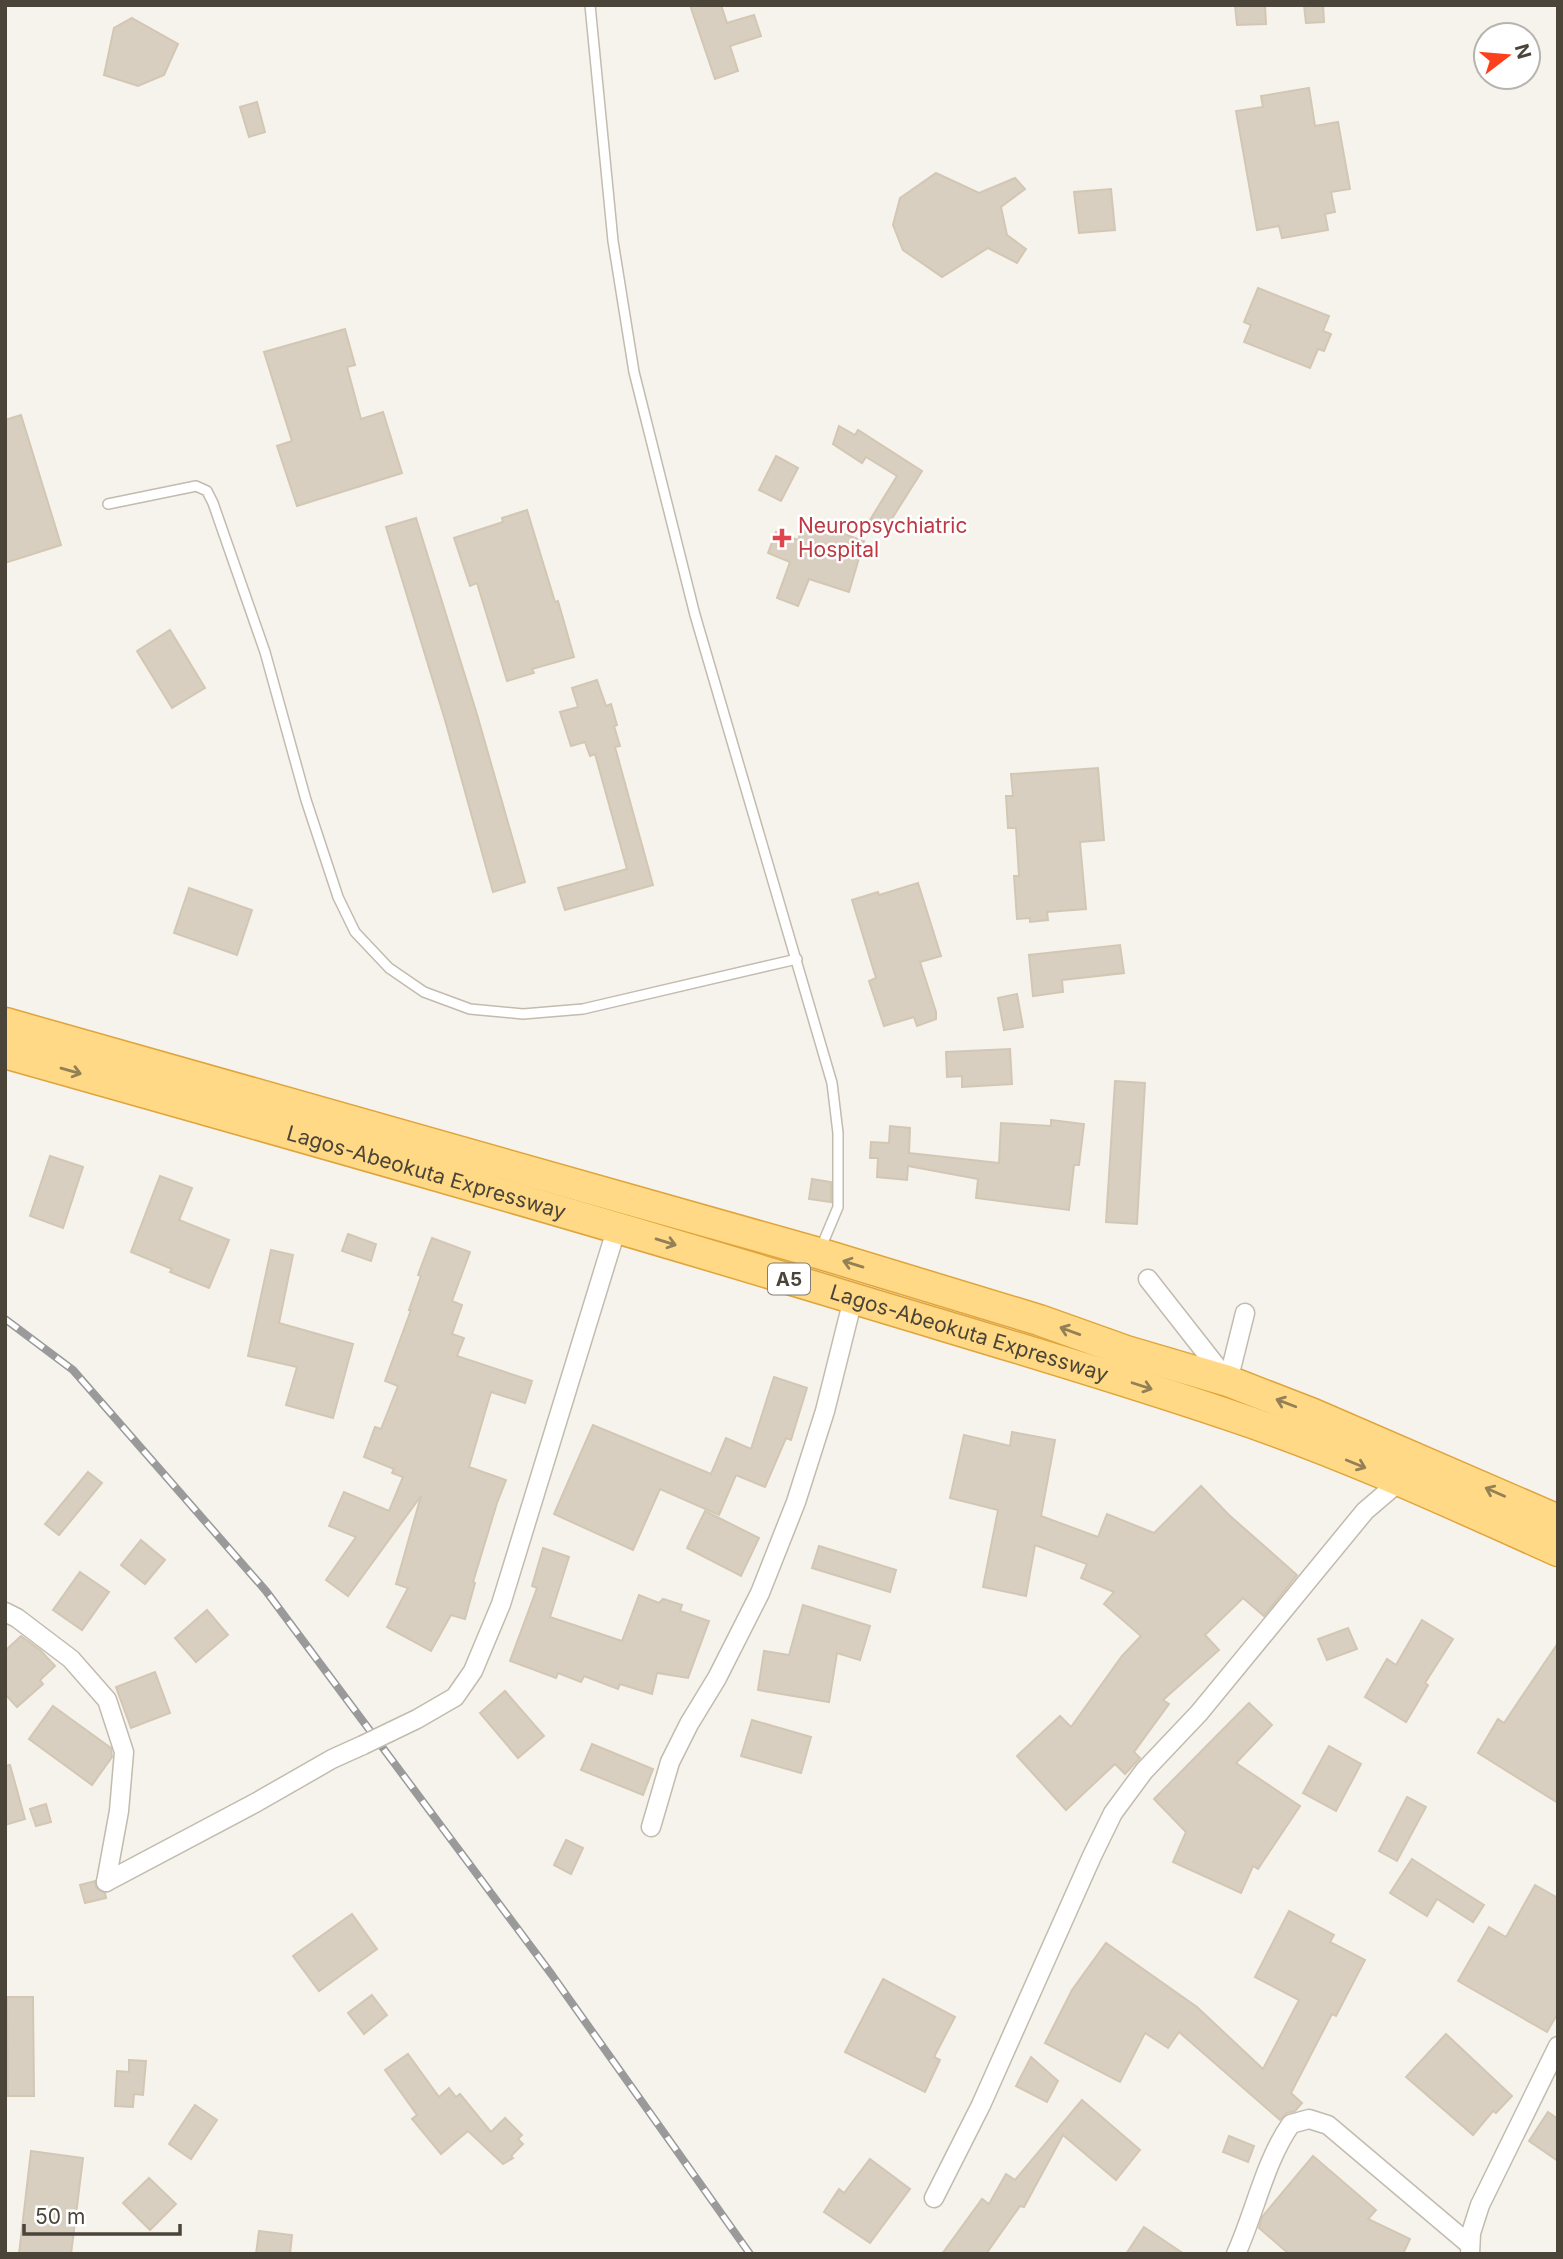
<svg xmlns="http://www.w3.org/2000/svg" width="1563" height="2259" viewBox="0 0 1563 2259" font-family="Inter,sans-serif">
<rect width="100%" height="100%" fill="#f6f3ec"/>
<g fill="#d8cfc1" stroke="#d3c7b4" stroke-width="2">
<path d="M690,5H721L727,23L754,15L761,36L730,46L738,71L715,79Z"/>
<path d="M1235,5H1265L1266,24L1237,25Z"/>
<path d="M1304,5H1323L1324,22L1306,23Z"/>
<path d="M132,18L178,44L164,75L138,86L104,75L114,28Z"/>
<path d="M1309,88L1315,126L1338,122L1350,189L1331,192L1335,212L1325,214L1328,230L1282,238L1279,226L1257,230L1236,111L1263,107L1261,96Z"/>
<path d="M257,102L265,132L249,137L240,107Z"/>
<path d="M936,173L979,193L1015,178L1025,189L1001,207L1007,235L1026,249L1017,263L988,248L942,277L903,250L893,225L900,198Z"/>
<path d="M1111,189L1115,230L1079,233L1074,192Z"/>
<path d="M1258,288L1329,316L1323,331L1331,334L1324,351L1318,349L1310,368L1244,342L1251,325L1244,322Z"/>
<path d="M345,329L355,365L347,367L361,419L383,412L402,473L297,506L277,446L292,441L264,352Z"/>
<path d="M21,415L61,545L5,563V420Z"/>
<path d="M839,426L855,435L858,430L922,471L886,528L870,520L897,476L866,457L862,463L833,444Z"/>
<path d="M776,456L798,468L781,501L759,490Z"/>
<path d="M527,510L555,602L558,601L574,657L532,669L534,673L507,681L477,583L470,586L454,538L503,522L502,518Z"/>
<path d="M416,518L476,711L525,882L493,892L445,720L386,527Z"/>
<path d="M805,520L864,541L849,592L809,579L798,606L777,598L790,562L768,553L776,532L798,540Z"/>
<path d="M170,630L205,688L172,708L137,651Z"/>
<path d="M597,680L606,706L611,704L617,725L614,726L620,746L615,747L653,885L565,910L558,888L627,869L595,754L590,756L585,742L571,746L560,712L578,707L572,688Z"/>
<path d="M1098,768L1104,840L1080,842L1086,909L1047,912L1048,920L1030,922V918L1017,919L1014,876H1019L1016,828H1008L1006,796H1013L1011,774Z"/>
<path d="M918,883L941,956L920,962L936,1012V1019L917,1026L914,1017L884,1026L869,981L876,978L852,900L878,892L879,895Z"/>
<path d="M189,888L252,910L237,955L174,933Z"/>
<path d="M1120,945L1124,973L1062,980L1063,992L1033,996L1029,955Z"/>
<path d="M1017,994L1023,1027L1004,1030L998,998Z"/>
<path d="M1010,1049L1012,1084L962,1087V1076L947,1077L946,1052Z"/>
<path d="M1115,1081L1145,1083L1137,1224L1106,1222Z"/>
<path d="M1051,1120L1084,1124L1079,1165H1074L1069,1210L976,1198L978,1179L908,1166L907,1180L877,1177L878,1158H870L871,1142L889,1143L890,1126L910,1128L909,1153L999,1163L1001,1123L1051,1126Z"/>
<path d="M50,1156L83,1167L63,1228L30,1216Z"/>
<path d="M160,1176L192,1188L179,1220L229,1240L209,1288L170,1272L172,1269L131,1252Z"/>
<path d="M812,1179L831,1182V1202L809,1199Z"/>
<path d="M348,1234L376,1244L371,1261L342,1251Z"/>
<path d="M432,1238L470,1252L452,1301L462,1305L452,1334L464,1338L457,1356L532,1381L525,1403L491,1392L469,1467L506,1480L497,1503L473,1582L475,1583L465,1619L451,1615L431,1651L387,1627L408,1588L396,1584L421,1496L348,1596L326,1580L356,1537L329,1526L344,1492L389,1511L403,1477L392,1473L394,1469L364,1457L375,1427L381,1429L398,1386L385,1381L411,1310H409L421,1276L418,1275Z"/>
<path d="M271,1250L293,1255L279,1323L353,1344L333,1418L286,1405L297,1367L248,1356Z"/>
<path d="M774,1377L807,1388L791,1440L786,1438L765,1487L736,1475L719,1515L660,1489L633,1550L554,1514L593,1425L711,1474L726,1438L751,1449Z"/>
<path d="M1012,1432L1055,1440L1041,1516L1098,1537L1107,1514L1154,1533L1201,1486L1229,1515L1297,1575L1264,1616L1243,1598L1205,1635L1219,1650L1163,1700L1169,1704L1134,1752L1140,1758L1125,1774L1115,1764L1066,1810L1017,1756L1060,1716L1071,1727L1122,1656L1141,1636L1104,1604L1114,1592L1081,1578L1087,1564L1035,1545L1026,1596L983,1587L998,1510L950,1498L964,1435L1010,1446Z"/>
<path d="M88,1472L102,1483L59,1535L45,1524Z"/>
<path d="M705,1511L759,1538L741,1576L687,1548Z"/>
<path d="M141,1540L165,1560L145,1584L121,1565Z"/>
<path d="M819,1546L896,1570L890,1592L812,1568Z"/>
<path d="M543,1548L569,1557L550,1617L622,1641L639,1595L659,1603L663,1599L682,1605L680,1611L709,1621L688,1678L657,1673L652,1694L620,1684L618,1689L584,1676L581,1682L558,1673L556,1678L510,1661L537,1588L532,1586Z"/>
<path d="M80,1572L109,1592L82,1630L53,1610Z"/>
<path d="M803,1605L870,1626L860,1660L837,1653L829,1702L758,1690L764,1651L789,1655Z"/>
<path d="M207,1610L228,1635L196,1662L175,1638Z"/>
<path d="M1422,1620L1453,1639L1425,1683L1428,1685L1406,1722L1365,1697L1387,1659L1396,1665Z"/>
<path d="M1348,1628L1357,1649L1327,1660L1318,1639Z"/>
<path d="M21,1636L40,1650L55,1666L40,1680L43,1684L17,1707L5,1694V1651Z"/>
<path d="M1558,1643V1803L1478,1753L1498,1719L1504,1723Z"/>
<path d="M155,1672L170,1713L131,1728L116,1687Z"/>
<path d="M505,1691L544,1736L518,1758L480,1713Z"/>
<path d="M1249,1703L1272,1725L1236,1763L1300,1806L1258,1869L1253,1866L1241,1893L1173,1862L1186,1832L1154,1799Z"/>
<path d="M53,1706L111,1748L112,1757L92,1785L29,1739Z"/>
<path d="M752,1720L811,1737L801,1773L741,1756Z"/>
<path d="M592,1744L653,1769L643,1795L581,1770Z"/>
<path d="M1329,1746L1361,1764L1336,1811L1303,1793Z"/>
<path d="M10,1765L25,1819L5,1825V1766Z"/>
<path d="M1407,1797L1426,1807L1397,1861L1379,1851Z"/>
<path d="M46,1804L51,1822L36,1826L30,1809Z"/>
<path d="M566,1840L583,1848L571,1874L554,1865Z"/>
<path d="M1412,1859L1484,1905L1473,1922L1437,1899L1427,1916L1390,1893Z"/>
<path d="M95,1881L96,1888L105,1893L106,1898L85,1903L80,1885Z"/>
<path d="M1535,1885L1558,1898V2013L1547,2032L1458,1981L1489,1927L1506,1937Z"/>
<path d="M1289,1911L1334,1935L1330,1942L1365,1960L1336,2016L1332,2014L1291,2093L1302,2103L1295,2111L1287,2113L1280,2120L1179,2032L1168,2048L1145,2033L1120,2082L1045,2043L1072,1990L1106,1943L1197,2007L1263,2069L1299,2000L1255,1977Z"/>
<path d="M352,1914L377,1949L319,1991L293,1956Z"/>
<path d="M883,1979L955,2017L934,2057L940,2060L925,2092L845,2052Z"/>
<path d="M372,1995L387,2015L364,2034L348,2013Z"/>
<path d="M7,1997H33L34,2096H8Z"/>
<path d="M1446,2034L1512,2096L1496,2113L1493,2111L1473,2135L1406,2077Z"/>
<path d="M408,2054L439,2097L449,2088L456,2097L460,2094L491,2132L505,2118L522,2135L518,2139L523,2144L511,2156L513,2158L503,2164L468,2131L441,2154L412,2119L417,2115L385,2070Z"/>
<path d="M1031,2057L1058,2081L1047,2102L1016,2086Z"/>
<path d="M129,2060L146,2061L143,2095L134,2094L133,2107L115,2106L117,2071L129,2072Z"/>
<path d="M1082,2100L1140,2150L1116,2180L1063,2135L1024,2207L1020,2206L986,2254H942L982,2199L989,2204L1006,2174L1015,2180Z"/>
<path d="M195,2105L217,2120L191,2159L169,2144Z"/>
<path d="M1548,2112L1558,2119V2161L1529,2141Z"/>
<path d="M1229,2136L1254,2146L1248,2162L1223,2152Z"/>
<path d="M31,2151L83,2158L71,2254H19Z"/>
<path d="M1313,2156L1376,2210L1368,2219L1410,2239L1403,2254H1289L1259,2228L1262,2217Z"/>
<path d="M870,2159L910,2189L870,2243L824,2212L839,2189L844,2193Z"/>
<path d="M149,2178L176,2204L150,2230L123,2203Z"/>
<path d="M1144,2227L1184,2254H1126Z"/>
<path d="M259,2231L292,2235L290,2254H256Z"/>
</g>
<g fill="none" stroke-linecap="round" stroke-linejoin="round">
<defs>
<g id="service">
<path d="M590,5L613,241L634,372L695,615L832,1083L838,1133V1207L820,1250"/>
<path d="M108,504L196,486L207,491L213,503L265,652L306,800L338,897L355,932L389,968L424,992L470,1009L523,1014L583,1009L797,959"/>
</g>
<g id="minor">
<path d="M1148,1279L1228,1381L1245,1313"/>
<path d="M5,1612L17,1618L71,1659L107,1700L124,1752L119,1811L106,1882"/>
<path d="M390,1732L417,1719L455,1697L473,1671L501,1604L613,1240L622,1228"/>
<path d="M651,1827L670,1762L689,1724L717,1678L760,1593L796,1502L825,1411L853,1299"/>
<path d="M106,1882L257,1802L332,1759L363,1745"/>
<path d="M934,2198L981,2105L1092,1856L1113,1813L1144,1771L1199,1713L1365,1511L1400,1481"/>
<path d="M1236,2254C1255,2212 1265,2161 1291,2124L1309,2119L1328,2125L1470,2245"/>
<path d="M1470,2254L1471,2233L1480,2205L1558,2046"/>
</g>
<g id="trunk">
<path d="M5,1023L818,1253L1039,1320L1126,1351L1228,1381L1313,1414L1558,1520"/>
<path id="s1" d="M5,1053C281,1131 558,1209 832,1292C966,1333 1100,1371 1232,1416C1343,1453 1451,1503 1558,1551"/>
</g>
</defs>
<use href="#service" stroke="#c2bbae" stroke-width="12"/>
<use href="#minor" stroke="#c2bbae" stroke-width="21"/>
<use href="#trunk" stroke="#e0a43c" stroke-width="33"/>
<use href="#service" stroke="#fff" stroke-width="9"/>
<use href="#minor" stroke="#fff" stroke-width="18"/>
<use href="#trunk" stroke="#ffd985" stroke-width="30"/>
<defs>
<path id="rail" d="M5,1319L73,1370L266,1591L552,1975L750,2254"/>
</defs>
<use href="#rail" stroke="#9a9a9a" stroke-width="8"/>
<use href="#rail" stroke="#fff" stroke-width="5" stroke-dasharray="16" stroke-linecap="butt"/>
<defs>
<path id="minor-bridge" d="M363,1745L390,1732"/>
</defs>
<use href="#minor-bridge" stroke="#c2bbae" stroke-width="21" stroke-linecap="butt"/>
<use href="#minor-bridge" stroke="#fff" stroke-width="18"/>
</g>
<defs><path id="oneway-shaft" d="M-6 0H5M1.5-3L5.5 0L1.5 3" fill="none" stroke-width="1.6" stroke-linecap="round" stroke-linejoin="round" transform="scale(1.75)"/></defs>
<g stroke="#938057">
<use href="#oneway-shaft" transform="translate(71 1071) rotate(16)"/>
<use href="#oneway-shaft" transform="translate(666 1242) rotate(17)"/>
<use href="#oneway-shaft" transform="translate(853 1264) rotate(-163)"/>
<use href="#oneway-shaft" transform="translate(1070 1331) rotate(-160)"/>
<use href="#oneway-shaft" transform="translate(1142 1386) rotate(18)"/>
<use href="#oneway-shaft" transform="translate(1286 1403) rotate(-159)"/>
<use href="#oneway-shaft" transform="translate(1356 1464) rotate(22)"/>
<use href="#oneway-shaft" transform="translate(1495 1492) rotate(-156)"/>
</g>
<path fill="#e0444e" stroke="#fff" stroke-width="2.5" d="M778.5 527.5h7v7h7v7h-7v7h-7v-7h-7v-7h7z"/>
<g text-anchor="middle" stroke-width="5" stroke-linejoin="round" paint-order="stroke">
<rect fill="#fff" stroke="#817c74" stroke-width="2" x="768" y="1263.5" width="42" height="31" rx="5"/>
<g font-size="19" font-weight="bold" fill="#4b4439">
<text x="789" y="1286">A5</text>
</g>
<g font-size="21" fill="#be3a42" stroke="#fff" text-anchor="start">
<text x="798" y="533">Neuropsychiatric<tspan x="798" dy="24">Hospital</tspan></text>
</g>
<g font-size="21" fill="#4b4439" stroke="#fff">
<text dy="7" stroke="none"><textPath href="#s1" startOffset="438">Lagos-Abeokuta Expressway</textPath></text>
<text dy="7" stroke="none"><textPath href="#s1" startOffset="1004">Lagos-Abeokuta Expressway</textPath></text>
</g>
</g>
<rect width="1563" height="2259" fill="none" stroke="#4b4439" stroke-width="14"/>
<g transform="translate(1507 56) rotate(74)"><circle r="33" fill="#ffffff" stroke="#b7b4b0" stroke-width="2"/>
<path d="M0-5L12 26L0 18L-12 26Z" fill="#fc3f1d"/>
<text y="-10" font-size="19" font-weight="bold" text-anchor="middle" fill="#4b4439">N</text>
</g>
<path d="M24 2224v10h156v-10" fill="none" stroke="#4b4439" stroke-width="3.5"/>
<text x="35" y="2224" font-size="21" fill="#4b4439" stroke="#ffffff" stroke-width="5" paint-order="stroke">50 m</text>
</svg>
